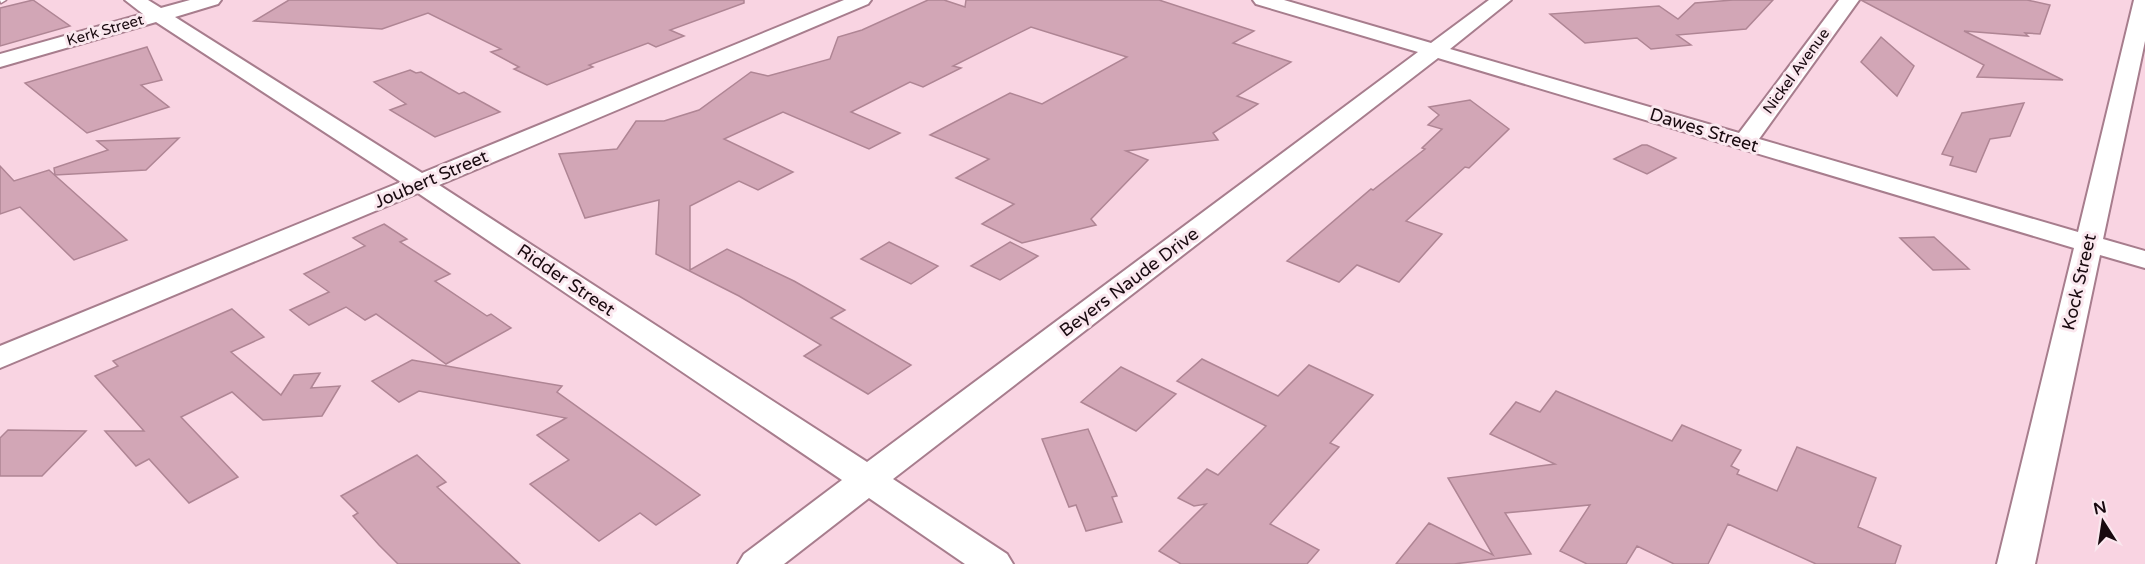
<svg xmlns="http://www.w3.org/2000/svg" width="2145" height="564" viewBox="0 0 2145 564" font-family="'Varela Round',sans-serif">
<rect width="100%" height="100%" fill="#f9d4e2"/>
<g fill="#d2a6b6" stroke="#af8594" stroke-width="1.5">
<path d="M33,0L70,26L0,46V8Z"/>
<path d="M289,0H744V3L670,30L684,36L656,47L648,43L589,65L593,67L547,85L514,69L519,67L491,52L501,49L428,13L382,29L254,21Z"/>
<path d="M928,0H944L965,7L966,0H1159L1254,31L1233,43L1291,62L1237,96L1258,104L1213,133L1218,140L1126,151L1148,160L1091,219L1096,225L1022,243L982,224L1014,204L956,178L989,159L930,135L1010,93L1042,104L1127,57L1031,27L953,66L961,68L923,87L910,82L851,112L900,133L869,149L783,112L724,139L793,172L758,190L739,181L690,206V270L727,249L794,281L845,310L831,318L911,365L868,394L804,356L821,345L739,296L656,254L659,200L585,218L559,154L617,149L636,121H664L699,110L751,72L768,76L830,59L838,37L862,30Z"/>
<path d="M1733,0H1773L1746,29L1677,35L1691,45L1651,49L1637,38L1585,43L1550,14L1659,6L1678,19L1695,3Z"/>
<path d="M1861,0H2027L2050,5L2040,34L2025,33L2028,36L1964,31L2063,80L1977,77L1984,65Z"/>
<path d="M1881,37L1914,66L1897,96L1861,62Z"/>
<path d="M147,47L162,80L141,85L169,107L87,133L25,83Z"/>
<path d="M410,70L416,73L421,72L459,94L464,92L500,112L435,137L390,110L406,104L374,82Z"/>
<path d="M1470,100L1509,129L1469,168L1465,167L1406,221L1442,234L1399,282L1357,265L1339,282L1287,261L1371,189L1373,190L1425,149L1422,148L1442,129L1428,125L1439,115L1429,107Z"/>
<path d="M2024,103L2010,136L1990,139L1976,172L1950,165L1953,157L1942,154L1962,113Z"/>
<path d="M179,138L146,170L55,175L54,168L108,150L97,141Z"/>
<path d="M1642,145H1647L1676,158L1647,174L1614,159Z"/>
<path d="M0,166L14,181L49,170L127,240L74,260L20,207L0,214Z"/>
<path d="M384,224L407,239L400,242L450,274L435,281L487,316L491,314L511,328L446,364L376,314L365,320L346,307L309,325L290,310L329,292L304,274L365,246L353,238Z"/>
<path d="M1934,237L1969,269L1933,270L1900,238Z"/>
<path d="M889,242L938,266L911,284L861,259Z"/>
<path d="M1010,242L1038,256L1000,280L971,266Z"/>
<path d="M232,309L264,337L231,352L281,395L294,375L320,373L311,388L340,386L322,416L263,420L232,392L181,417L238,477L189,503L149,459L136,466L105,431H144L95,376L118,366L113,361Z"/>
<path d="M1202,359L1278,396L1309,365L1373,395L1330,443L1339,447L1270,524L1319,550L1307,564H1181L1159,551L1206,504L1194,506L1178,498L1207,469L1218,475L1266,426L1177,381Z"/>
<path d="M412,360L562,386L557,392L700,495L656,525L640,513L599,541L530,484L569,460L537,435L566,418L419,391L399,402L372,381Z"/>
<path d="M1121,367L1176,394L1136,431L1081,402Z"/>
<path d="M1556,391L1672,441L1682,425L1741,450L1731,466L1739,470L1737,474L1777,491L1797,447L1876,478L1858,527L1901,546L1895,564H1816L1728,524L1708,564H1674L1637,546L1626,564H1587L1560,551L1590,505L1505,513L1531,554L1454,564H1396L1429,523L1493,555L1448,478L1555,464L1490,434L1516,402L1540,412Z"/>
<path d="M1088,429L1117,496L1112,497L1122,522L1086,531L1076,505L1069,507L1042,439Z"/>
<path d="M8,430L86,431L42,476H0V438Z"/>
<path d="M417,455L446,482L437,487L520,564H398L379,545L353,516L358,513L341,496Z"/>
</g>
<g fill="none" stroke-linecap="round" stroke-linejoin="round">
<defs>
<path id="lane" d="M0,0H6L1,3Z"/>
<path id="street" d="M125,0H148L161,8L190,0H221L218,4L175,17L422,173L844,0H871L868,4L439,185L867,462L1418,52L1256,4L1253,0H1284L1431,43L1489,0H1511L1450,49L1739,133L1839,0H1859L1759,139L2078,232L2134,0H2145V41L2103,239L2145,251V268L2100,255L2035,564H1997L2074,248L1438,58L893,479L1007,554L1013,564H965L869,498L784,564H738L744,554L842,480L418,193L0,368V346L401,182L156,22L0,67V54L143,14Z"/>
</defs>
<use href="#lane" stroke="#a77d8d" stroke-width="3"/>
<use href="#street" stroke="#a77d8d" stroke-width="4"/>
<use href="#lane" fill="#fff" fill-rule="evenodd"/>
<use href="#street" fill="#fff" fill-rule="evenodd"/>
</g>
<g text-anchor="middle" stroke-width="6" stroke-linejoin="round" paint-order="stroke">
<g font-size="15" fill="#18090f" stroke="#fae7ee">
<text transform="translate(105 30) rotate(-16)" y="5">Kerk Street</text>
<text transform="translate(1796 71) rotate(-54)" y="5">Nickel Avenue</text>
</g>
<g font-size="18" fill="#18090f" stroke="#fae7ee">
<text transform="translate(1704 130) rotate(17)" y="6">Dawes Street</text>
<text transform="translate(431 179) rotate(-23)" y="6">Joubert Street</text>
<text transform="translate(566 280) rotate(34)" y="6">Ridder Street</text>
<text transform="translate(1129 282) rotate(-37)" y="6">Beyers Naude Drive</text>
<text transform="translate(2079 282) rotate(-77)" y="6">Kock Street</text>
</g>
</g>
<g transform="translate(2103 522) rotate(348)" stroke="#fae7ee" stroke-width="4.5" paint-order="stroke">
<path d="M0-4.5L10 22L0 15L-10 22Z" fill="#18090f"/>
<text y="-9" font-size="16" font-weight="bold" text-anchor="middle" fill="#18090f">N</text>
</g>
</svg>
